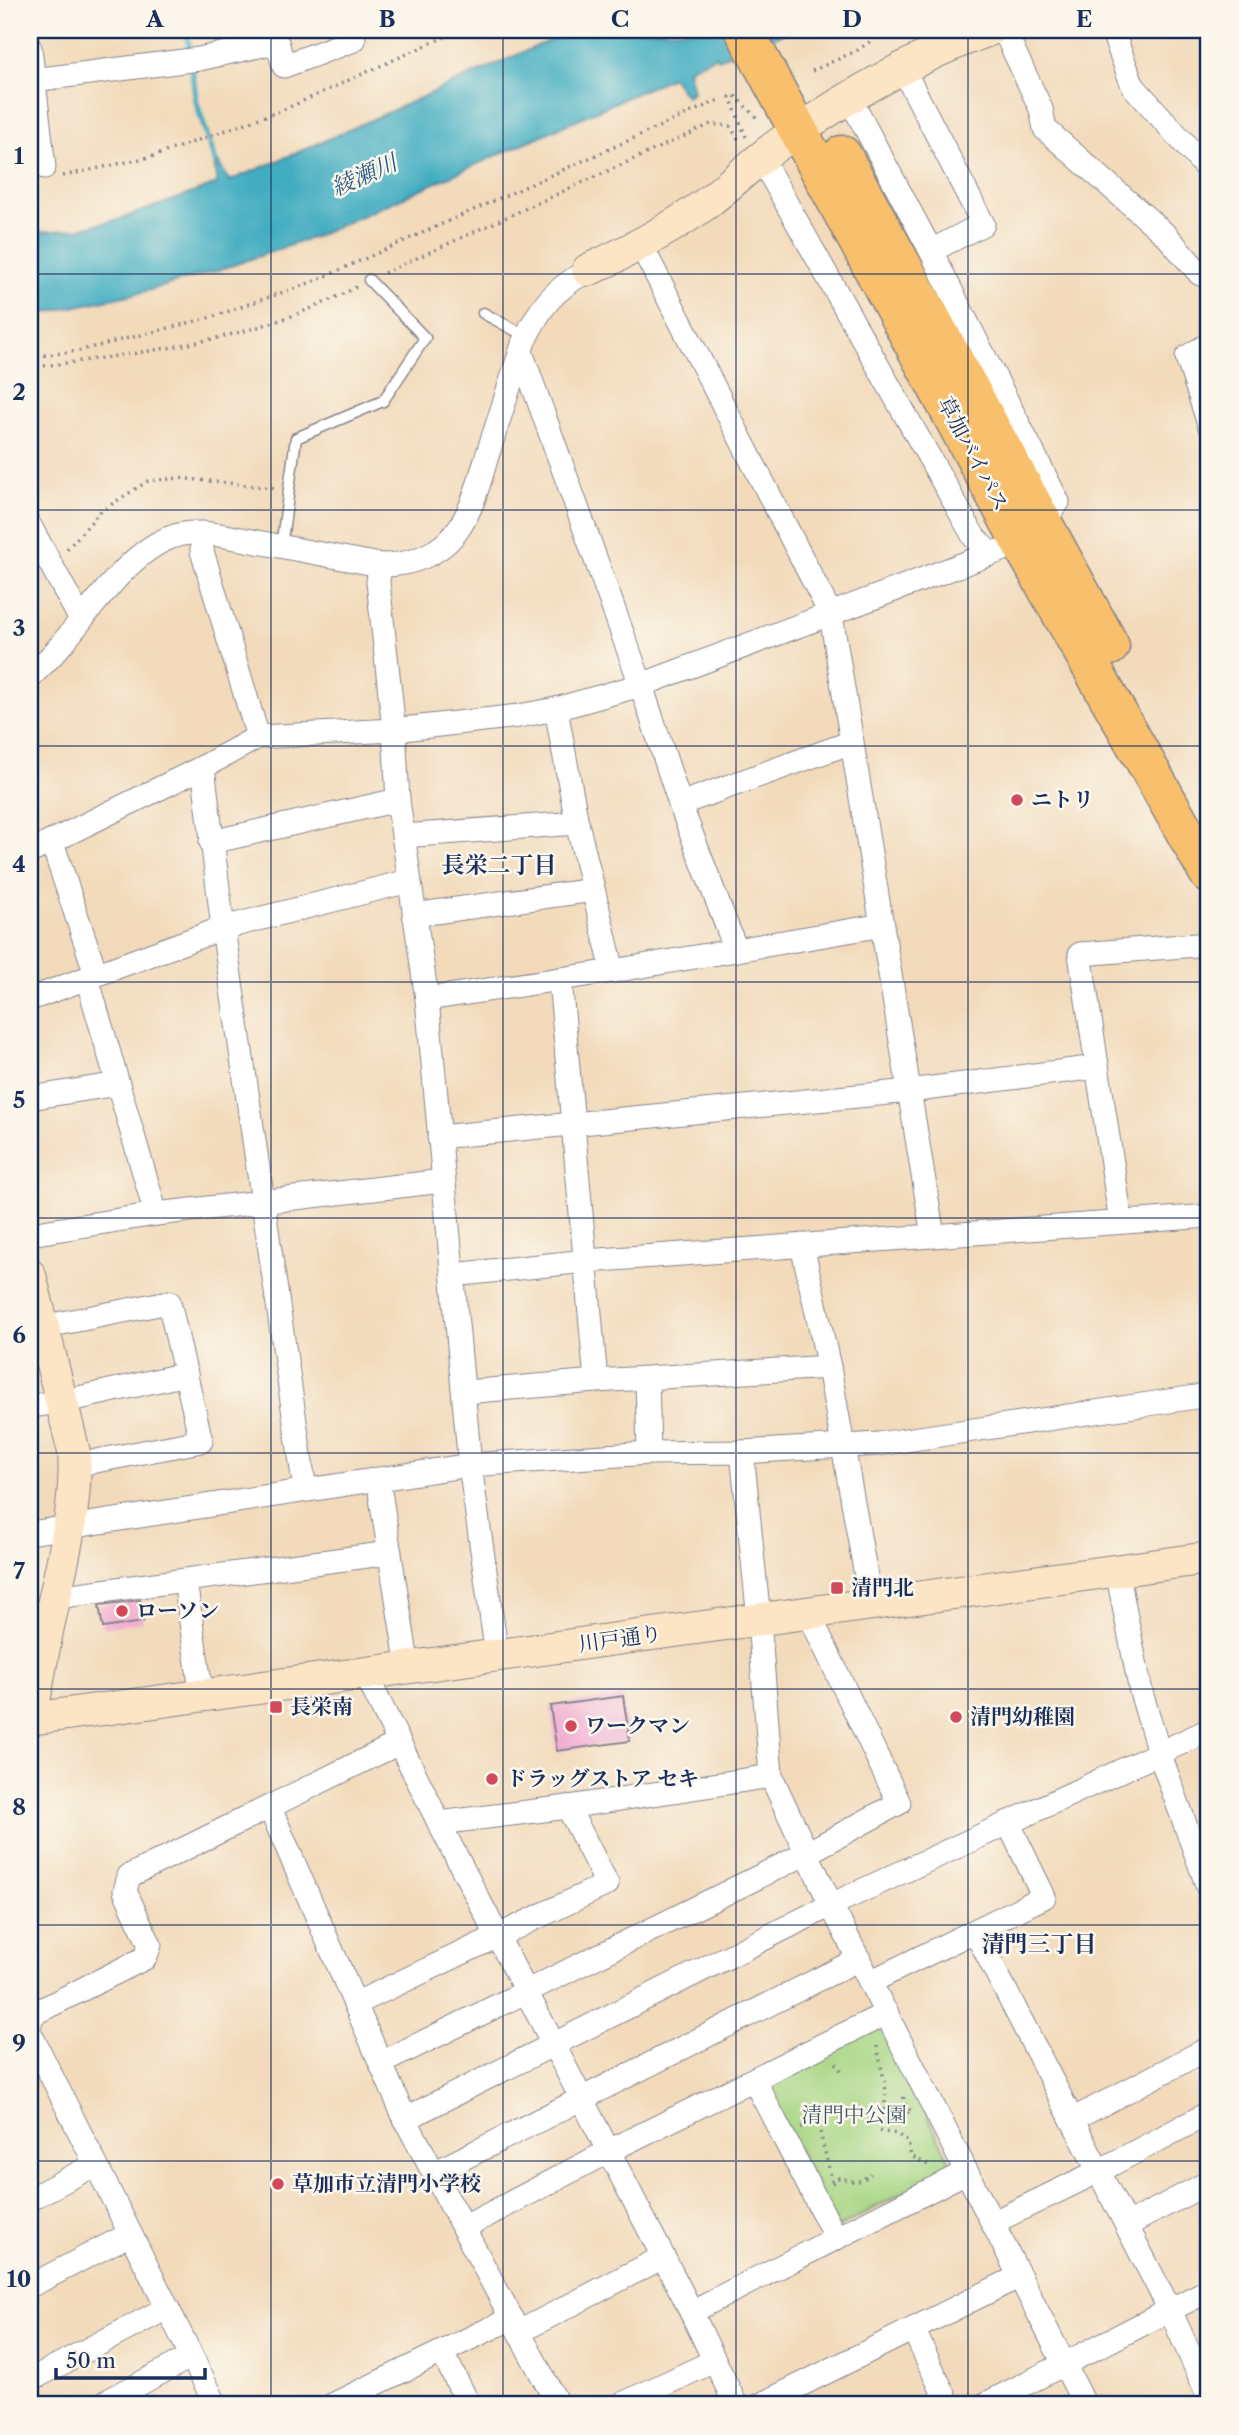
<svg xmlns="http://www.w3.org/2000/svg" width="1239" height="2435" viewBox="0 0 1239 2435" font-family="'Libre Caslon Text','Noto Serif JP',serif">
<rect width="100%" height="100%" fill="#fbf7ec"/>
<filter id="ink" filterUnits="userSpaceOnUse"><feTurbulence type="fractalNoise" baseFrequency=".0143" numOctaves="2"/><feDisplacementMap in="SourceGraphic" scale="14" xChannelSelector="R" yChannelSelector="G"/><feConvolveMatrix kernelMatrix="1 2 1 2 8 2 1 2 1" color-interpolation-filters="sRGB"/></filter>
<filter id="wash" filterUnits="userSpaceOnUse"><feTurbulence type="fractalNoise" baseFrequency=".00686" numOctaves="4" result="noise"/><feDisplacementMap in="SourceGraphic" scale="28" xChannelSelector="R" yChannelSelector="G"/><feGaussianBlur stdDeviation="1.57" result="paint"/><feColorMatrix in="noise" values="0 0 0 0 0 0 0 0 0 0 0 0 0 0 0 0 0 1.4 0 .05"/><feComposite in="paint" operator="in"/></filter>
<g filter="url(#wash)">
<rect width="100%" height="100%" fill="#f2daba"/>
<path fill="#a6d582" stroke="#608270" stroke-width="2" d="M882,2023L952,2166L838,2228L763,2082Z"/>
<path fill="#42adc1" stroke="#2e6e90" stroke-width="2" d="M573,30H792L718,59L716,56L688,69L693,92L686,96L672,77L314,237L222,269L143,292L30,316V233L77,229L120,219L217,184L214,161L217,160L229,181L308,148Z"/>
<g fill="none" stroke-linecap="round" stroke-linejoin="round">
<path stroke="#42adc1" stroke-width="6" d="M187,30L196,101L215,161"/>
</g>
<g id="blocks">
<g fill="#f0a8d0">
<path d="M140,1600L143,1622L103,1628L99,1605Z"/>
<path d="M623,1696L630,1741L557,1751L550,1706Z"/>
</g>
</g>
</g>
<g filter="url(#ink)">
<use href="#blocks" fill-opacity="0" stroke="#86848c" stroke-width="2"/>
<g fill="none" stroke-linecap="round" stroke-linejoin="round">
<defs>
<g id="lane">
<path d="M483,313L526,336"/>
<path d="M281,547L296,438L383,401L425,338L369,280"/>
</g>
<g id="street">
<path d="M1004,30L1041,109L1045,129L1167,236L1200,274L1209,268"/>
<path d="M1112,30L1133,86L1209,171"/>
<path d="M30,48L44,167"/>
<path d="M903,69L983,224L931,251"/>
<path d="M34,80L199,59L277,42L284,66L354,40L352,30"/>
<path d="M850,99L931,251L1058,502L1042,524"/>
<path d="M761,158L974,537L990,554L1002,550"/>
<path d="M641,245L831,615L933,1236"/>
<path d="M1209,344L1187,357L1209,424"/>
<path d="M521,352L641,685L680,804L736,950"/>
<path d="M30,526L81,620"/>
<path d="M202,533V551L258,737"/>
<path d="M380,565L378,582L394,730L398,800L427,999L470,1465L497,1656"/>
<path d="M30,677C40,667 51,657 60,646C89,613 129,551 172,537C187,531 204,533 220,535L380,565C410,566 442,554 459,528C474,506 480,478 488,453C500,416 512,378 524,341C541,305 554,290 588,270"/>
<path d="M556,709L577,823L613,971"/>
<path d="M203,767L223,928L305,1490"/>
<path d="M680,804L852,742"/>
<path d="M403,836L577,823"/>
<path d="M52,842L96,974"/>
<path d="M211,842L398,800"/>
<path d="M30,852L203,767L258,737L394,730L519,716L556,709L641,685L990,554"/>
<path d="M414,915L593,890"/>
<path d="M87,978L156,1214"/>
<path d="M560,979L596,1381"/>
<path d="M30,999L223,928L409,881"/>
<path d="M427,999L613,971L883,925"/>
<path d="M30,1098L118,1084"/>
<path d="M439,1137L909,1091L1097,1067"/>
<path d="M1121,1222L1080,954L1209,944"/>
<path d="M30,1234L156,1214L443,1181"/>
<path d="M802,1245L829,1367L871,1604"/>
<path d="M453,1275L586,1261L1209,1216"/>
<path d="M42,1327L169,1302L201,1441L75,1465"/>
<path d="M647,1379L649,1453"/>
<path d="M465,1392L596,1381L829,1367"/>
<path d="M30,1406L61,1402L186,1374"/>
<path d="M742,1452L759,1620L771,1776L831,1905L1085,2405"/>
<path d="M378,1479L408,1668"/>
<path d="M30,1533L470,1465L649,1453L742,1452L879,1444L1209,1395"/>
<path d="M1117,1571L1141,1692L1159,1752L1209,1890"/>
<path d="M185,1581L202,1697"/>
<path d="M56,1597L390,1553"/>
<path d="M366,1675L439,1823L684,2297L736,2405"/>
<path d="M270,1808L405,2119L558,2405"/>
<path d="M439,1823L568,1807L771,1776"/>
<path d="M975,1931L1170,2310L1209,2397"/>
<path d="M870,1982L1044,1897L1008,1822"/>
<path d="M355,2004L607,1884L568,1807"/>
<path d="M30,2023L33,2014L145,1958L150,1945L125,1891L129,1876L399,1743"/>
<path d="M30,2033L216,2405"/>
<path d="M381,2063L807,1853L899,1803L809,1614"/>
<path d="M754,2080L836,2238"/>
<path d="M405,2119L831,1905L1209,1730"/>
<path d="M1072,2120L1209,2048"/>
<path d="M434,2173L859,1959"/>
<path d="M30,2199L94,2165"/>
<path d="M992,2223L1099,2171L1209,2113"/>
<path d="M1127,2225L1209,2182"/>
<path d="M463,2228L609,2151L887,2013"/>
<path d="M30,2286L130,2234"/>
<path d="M691,2312L966,2172"/>
<path d="M913,2329L949,2405"/>
<path d="M519,2332L663,2257"/>
<path d="M442,2352L469,2405"/>
<path d="M30,2380L167,2308"/>
<path d="M30,2401L32,2405"/>
<path d="M100,2405L190,2357"/>
<path d="M332,2405L512,2318"/>
<path d="M620,2405L714,2361"/>
<path d="M760,2405L1020,2276"/>
<path d="M984,2405L1209,2290"/>
</g>
<g id="secondary">
<path d="M588,270C629,251 668,231 704,205C731,185 755,160 783,141C846,97 917,56 989,30"/>
<path d="M30,1275L74,1452C78,1503 61,1569 50,1618C42,1652 38,1686 30,1720"/>
<path d="M30,1719L1209,1558"/>
</g>
<g id="highway">
<path d="M744,30L1021,543L1209,874"/>
<path d="M842,155L1110,646"/>
</g>
</defs>
<use href="#lane" stroke="#86848c" stroke-width="13"/>
<use href="#street" stroke="#86848c" stroke-width="25"/>
<use href="#secondary" stroke="#86848c" stroke-width="34"/>
<use href="#highway" stroke="#86848c" stroke-width="41"/>
<g stroke="#86848c" stroke-width="3.5" stroke-dasharray="2 5" stroke-linecap="butt">
<path d="M893,30L900,41"/>
<path d="M812,71L858,50L886,30"/>
<path d="M746,137L730,97L734,95L757,118"/>
<path d="M63,176L154,156L285,109L460,30"/>
<path d="M384,273L711,124L730,126L740,142"/>
<path d="M30,357L78,351L212,317L315,281L721,99"/>
<path d="M30,368C143,352 256,342 358,286"/>
<path d="M67,549L101,511L148,481L179,478L275,488"/>
<path d="M877,2046L886,2090L884,2113"/>
<path d="M836,2063L842,2072"/>
<path d="M904,2097L903,2101L913,2114"/>
<path d="M883,2124L896,2122L907,2116L908,2111"/>
<path d="M801,2127L817,2124"/>
<path d="M879,2131L897,2134L908,2142L911,2156L932,2167"/>
<path d="M820,2132L832,2181"/>
<path d="M832,2183L839,2178C856,2181 856,2185 871,2174"/>
</g>
<use href="#lane" stroke="#fff" stroke-width="10"/>
<use href="#street" stroke="#fff" stroke-width="23"/>
<use href="#secondary" stroke="#fce5c4" stroke-width="32"/>
<use href="#highway" stroke="#f8bf6c" stroke-width="38"/>
</g>
</g>
<path fill="none" stroke="#1b2f5e" stroke-width="2" stroke-opacity="0.55" d="M271,30V2405M503,30V2405M736,30V2405M968,30V2405M30,274H1209M30,510H1209M30,746H1209M30,982H1209M30,1218H1209M30,1453H1209M30,1689H1209M30,1925H1209M30,2161H1209"/>
<g fill="#d1495b" stroke="#fbf7ec" stroke-width="2.5">
<circle cx="1017" cy="800" r="7"/>
<rect x="830" y="1581" width="14" height="14" rx="3.5"/>
<circle cx="122" cy="1611" r="7"/>
<rect x="269" y="1700" width="14" height="14" rx="3.5"/>
<circle cx="956" cy="1717" r="7"/>
<circle cx="571" cy="1726" r="7"/>
<circle cx="492" cy="1779" r="7"/>
<circle cx="278" cy="2184" r="7"/>
</g>
<g text-anchor="middle" stroke-width="5" stroke-linejoin="round" paint-order="stroke">
<g font-size="21" fill="#1b2f5e" stroke="#fbf7ec">
<text transform="translate(973 454) rotate(62)" y="7">草加バイパス</text>
<text transform="translate(620 1639) rotate(-8)" y="7">川戸通り</text>
</g>
<g font-size="21" font-weight="bold" fill="#1b2f5e" stroke="#fbf7ec" text-anchor="start">
<text x="1031" y="807">ニトリ</text>
<text x="851" y="1595">清門北</text>
<text x="136" y="1618">ローソン</text>
<text x="290" y="1714">長栄南</text>
<text x="970" y="1724">清門幼稚園</text>
<text x="585" y="1733">ワークマン</text>
<text x="506" y="1786">ドラッグストア セキ</text>
<text x="292" y="2191">草加市立清門小学校</text>
</g>
<g font-size="21" fill="#3e5867" stroke="#fbf7ec">
<text x="854" y="2122">清門中公園</text>
</g>
<g font-size="23" font-style="italic" fill="#295b81" stroke="#fbf7ec">
<text transform="translate(364 175) rotate(-24)" y="8">綾瀬川</text>
</g>
<g font-size="23" font-weight="bold" fill="#1b2f5e" stroke="#fbf7ec">
<text x="499" y="873">長栄二丁目</text>
<text x="1039" y="1952">清門三丁目</text>
</g>
</g>
<rect width="1239" height="2435" fill="none" stroke="#fbf7ec" stroke-width="77"/>
<path d="M56 2368v10h149v-10" fill="none" stroke="#1b2f5e" stroke-width="3.5"/>
<text x="66" y="2368" font-size="21" fill="#1b2f5e" stroke="#fbf7ec" stroke-width="5" paint-order="stroke">50 m</text>
<rect x="38" y="38" width="1162" height="2358" fill="none" stroke="#1b2f5e" stroke-width="2.5"/>
<g font-size="23" text-anchor="middle" font-weight="bold" fill="#1b2f5e">
<text x="155" y="27">A</text>
<text x="387" y="27">B</text>
<text x="620" y="27">C</text>
<text x="852" y="27">D</text>
<text x="1084" y="27">E</text>
<text x="19" y="164">1</text>
<text x="19" y="400">2</text>
<text x="19" y="636">3</text>
<text x="19" y="872">4</text>
<text x="19" y="1108">5</text>
<text x="19" y="1343">6</text>
<text x="19" y="1579">7</text>
<text x="19" y="1815">8</text>
<text x="19" y="2051">9</text>
<text x="19" y="2287">10</text>
</g>
</svg>
